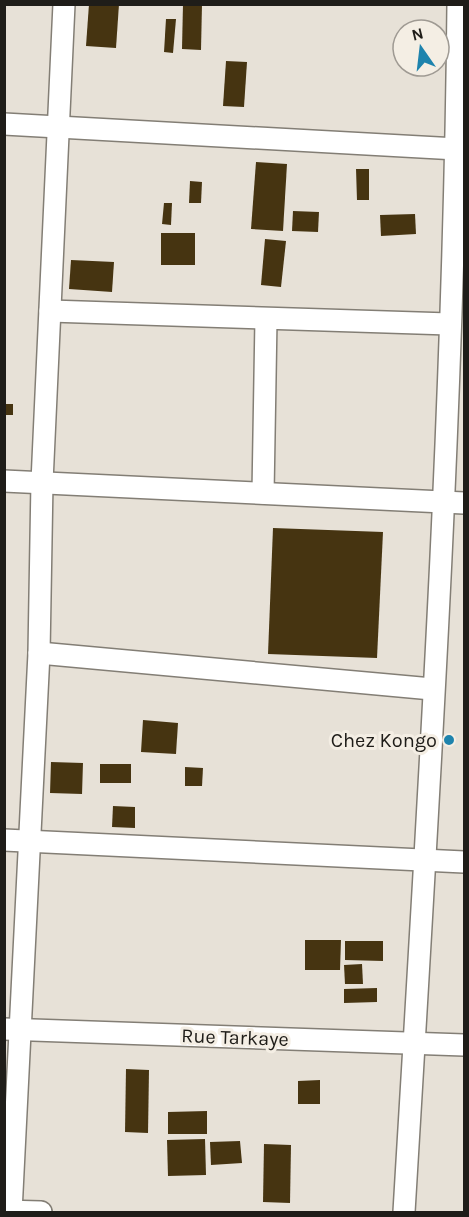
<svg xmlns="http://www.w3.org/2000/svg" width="469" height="1217" viewBox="0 0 469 1217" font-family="Karla,sans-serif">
<rect width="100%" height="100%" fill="#e7e1d7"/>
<g fill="#463411">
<path d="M89,4H119L116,48L86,46Z"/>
<path d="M183,4H202L201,50L182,49Z"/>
<path d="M166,19H176L173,53L164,52Z"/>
<path d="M226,61L247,62L244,107L223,106Z"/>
<path d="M256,162L287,164L283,231L251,229Z"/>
<path d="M356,169H369V200H357Z"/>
<path d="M190,181L202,182L201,203H189Z"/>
<path d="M164,203H172L171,225L162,224Z"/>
<path d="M293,211L319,212L318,232L292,231Z"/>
<path d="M415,214L416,234L381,236L380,215Z"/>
<rect x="161" y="233" width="34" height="32"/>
<path d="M265,239L286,241L281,287L261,285Z"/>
<path d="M71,260L114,262L112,292L69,289Z"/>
<rect x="4" y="404" width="9" height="11"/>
<path d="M273,528L383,532L377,658L268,654Z"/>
<path d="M143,720L178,723L176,754L141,752Z"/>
<path d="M51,762L83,763L82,794L50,793Z"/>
<rect x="100" y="764" width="31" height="19"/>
<path d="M185,767L203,768L202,786H185Z"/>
<path d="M113,806L135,807V828L112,827Z"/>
<path d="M305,940H341L340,970H305Z"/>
<path d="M345,941H383V961L345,960Z"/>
<path d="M362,964L363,984H345L344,965Z"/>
<path d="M377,988V1002L344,1003V989Z"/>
<path d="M126,1069L149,1070L148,1133L125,1132Z"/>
<path d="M320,1080V1104H298V1081Z"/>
<path d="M207,1111V1134H168V1112Z"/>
<path d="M205,1139L206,1175L168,1176L167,1140Z"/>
<path d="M240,1141L242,1163L211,1165L210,1142Z"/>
<path d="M264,1144L291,1145L290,1203L263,1202Z"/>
</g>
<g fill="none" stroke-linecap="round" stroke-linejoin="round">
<defs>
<g id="street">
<path d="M4,124L457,149"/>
<path d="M50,311L449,324"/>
<path d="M4,481L464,503"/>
<path d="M263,493L266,319"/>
<path d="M39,653L432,689"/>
<path d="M4,840L464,862"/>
<path d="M4,1029L464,1045"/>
<path d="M4,1211L41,1212"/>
<path d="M11,1212L39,653L42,482L64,4"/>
<path d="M404,1212C428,810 454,407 458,4"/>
</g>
</defs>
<use href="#street" stroke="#837e75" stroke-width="24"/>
<use href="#street" stroke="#fff" stroke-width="21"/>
</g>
<circle fill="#1e83ad" stroke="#f4eee4" stroke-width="2" cx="449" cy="740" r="6"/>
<g text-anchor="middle" stroke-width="6" stroke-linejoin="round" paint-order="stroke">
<g font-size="20" fill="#1f1d19" stroke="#f4eee4" text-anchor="end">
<text x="437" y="747">Chez Kongo</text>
</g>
<g font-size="20" fill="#1f1d19" stroke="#f4eee4">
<text transform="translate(235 1037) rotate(2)" y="7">Rue Tarkaye</text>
</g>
</g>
<rect width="469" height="1217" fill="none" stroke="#1f1d19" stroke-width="12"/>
<g transform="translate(421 48) rotate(346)"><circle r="28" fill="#f4eee4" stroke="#9f9a93" stroke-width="1.5"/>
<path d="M0-4.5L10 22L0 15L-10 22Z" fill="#1e83ad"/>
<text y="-9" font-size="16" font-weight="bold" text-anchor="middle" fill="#1f1d19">N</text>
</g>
</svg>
